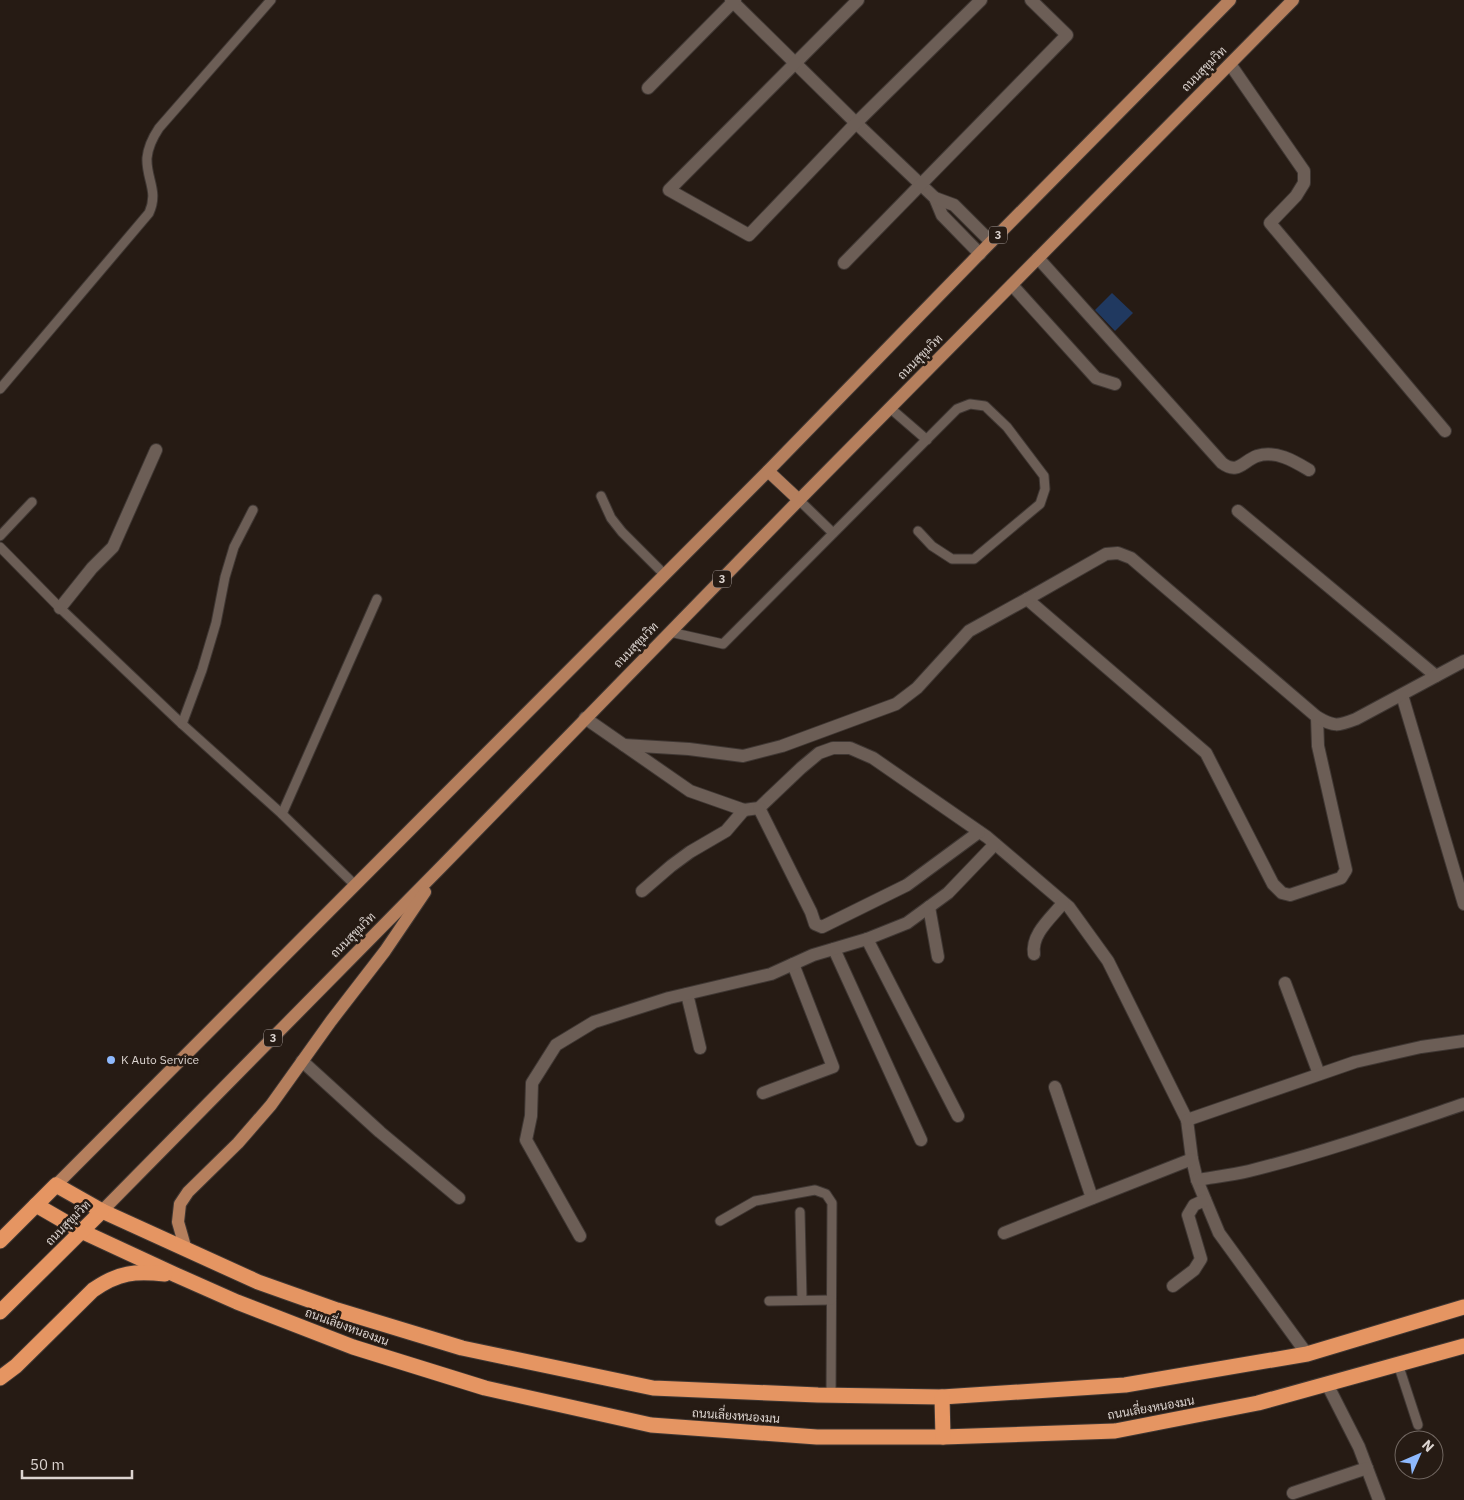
<svg xmlns="http://www.w3.org/2000/svg" width="1464" height="1500" viewBox="0 0 1464 1500" font-family="'IBM Plex Sans',Sarabun,sans-serif">
<rect width="100%" height="100%" fill="#261b14"/>
<path fill="#203960" d="M1112,293L1133,313L1115,331L1095,310Z"/>
<g fill="none" stroke-linecap="round" stroke-linejoin="round">
<defs>
<g id="lane">
<path d="M0,389L149,213C159,191 146,179 147,158C148,147 153,137 159,128L271,0"/>
<path d="M890,408L927,440"/>
<path d="M601,496L611,518L622,532L665,575"/>
<path d="M799,500L833,533"/>
<path d="M0,536L32,502"/>
<path d="M0,547L60,608L182,724L282,814L355,885"/>
<path d="M670,632L723,644L957,409L970,404L985,406L1007,427L1044,476L1045,489L1040,504L974,559H952L932,546L918,531"/>
<path d="M182,724L202,670L216,623L225,577L234,547L253,510"/>
<path d="M282,814L377,599"/>
<path d="M800,1212L802,1299"/>
<path d="M720,1221L755,1201L815,1190L826,1194L832,1203L831,1396"/>
<path d="M769,1301L831,1300"/>
<path d="M1398,1364L1418,1425"/>
</g>
<g id="street">
<path d="M731,0L856,123L935,198L942,215L980,254"/>
<path d="M858,0L669,190L749,235L856,123L981,0"/>
<path d="M1230,64L1304,171V183L1296,196L1270,223L1445,431"/>
<path d="M648,88L735,0"/>
<path d="M935,198L954,205L991,242"/>
<path d="M1038,258L1222,463C1238,475 1243,461 1257,456C1276,450 1294,461 1309,470"/>
<path d="M844,263L1067,35L1031,0"/>
<path d="M1012,285L1096,378L1115,384"/>
<path d="M1238,511L1436,676"/>
<path d="M1027,599L1206,753L1273,884L1282,893L1290,895L1341,878L1346,870L1318,746L1317,717"/>
<path d="M60,608L92,568L113,547L156,450"/>
<path d="M1402,695L1464,904"/>
<path d="M585,718L690,791L744,810L759,808L801,768L819,753L833,748H850L873,758L987,837L1069,907L1108,961L1187,1120L1192,1159L1197,1180L1219,1233L1307,1354"/>
<path d="M624,745L689,749L743,756L782,746L896,704L917,688L969,631L1027,599L1106,554L1118,553L1131,558L1317,717C1334,727 1338,726 1356,719L1464,661"/>
<path d="M759,808L811,912L815,924L822,927L907,885L979,832"/>
<path d="M642,891L671,866L690,852L726,831L744,810"/>
<path d="M929,907L938,957"/>
<path d="M867,939L958,1116"/>
<path d="M834,949L921,1140"/>
<path d="M1034,954C1031,934 1051,918 1063,903"/>
<path d="M1285,983L1319,1074"/>
<path d="M687,994L700,1048"/>
<path d="M302,1061L380,1132L459,1198"/>
<path d="M1055,1087L1092,1198"/>
<path d="M763,1093L833,1067L793,964"/>
<path d="M1187,1120L1355,1062L1421,1047L1464,1041"/>
<path d="M1197,1180C1214,1177 1232,1175 1249,1171C1322,1153 1393,1128 1464,1104"/>
<path d="M1004,1233L1192,1159"/>
<path d="M580,1236L526,1140L531,1116L532,1083L556,1045L594,1022L669,998L771,974L813,955L867,939L907,923L948,893L995,844"/>
<path d="M1173,1286L1194,1270L1201,1259L1188,1215L1194,1205L1205,1200"/>
<path d="M1327,1384L1359,1447L1379,1500"/>
<path d="M1293,1493L1367,1468"/>
</g>
<g id="primary">
<path d="M768,471L799,500"/>
<path d="M56,1185L768,471L991,242L1230,0"/>
<path d="M102,1211L443,865L799,500L1293,0"/>
<path d="M186,1250L178,1222L180,1204L188,1192L238,1143L271,1105L331,1021L385,951L425,892"/>
</g>
<g id="highway">
<path d="M36,1205L81,1231L176,1275L237,1302L353,1347L485,1388L651,1425L817,1437H943L1115,1431L1258,1403L1464,1346"/>
<path d="M0,1241L56,1185L102,1211L258,1282L337,1310L462,1348L653,1388L818,1395L942,1397L1125,1385L1307,1354L1464,1307"/>
<path d="M0,1312L102,1211"/>
<path d="M0,1378L16,1366L93,1290C119,1272 135,1271 165,1274"/>
<path d="M942,1397L943,1437"/>
</g>
</defs>
<use href="#lane" stroke="#3f3733" stroke-width="11"/>
<use href="#street" stroke="#3f3733" stroke-width="14"/>
<use href="#primary" stroke="#3f3733" stroke-width="14"/>
<use href="#highway" stroke="#3f3733" stroke-width="17"/>
<use href="#lane" stroke="#6c5e56" stroke-width="9"/>
<use href="#street" stroke="#6c5e56" stroke-width="12"/>
<use href="#primary" stroke="#b57f5d" stroke-width="12"/>
<use href="#highway" stroke="#e59562" stroke-width="15"/>
</g>
<circle fill="#8eb9fd" stroke="#261b14" stroke-width="2" cx="111" cy="1060" r="5"/>
<g text-anchor="middle" stroke-width="5" stroke-linejoin="round" paint-order="stroke">
<g fill="#261b14" stroke="#a59c98" stroke-width="1">
<rect x="989" y="226.5" width="18" height="17" rx="4"/>
<rect x="713" y="570.5" width="18" height="17" rx="4"/>
<rect x="264" y="1029.5" width="18" height="17" rx="4"/>
</g>
<g font-size="11" font-weight="bold" fill="#dcd4d0">
<text x="998" y="239">3</text>
<text x="722" y="583">3</text>
<text x="273" y="1042">3</text>
</g>
<g font-size="12" fill="#dcd4d0" stroke="#261b14">
<text transform="translate(1204 69) rotate(-45)" y="4">ถนนสุขุมวิท</text>
<text transform="translate(920 357) rotate(-45)" y="4">ถนนสุขุมวิท</text>
<text transform="translate(636 645) rotate(-46)" y="4">ถนนสุขุมวิท</text>
<text transform="translate(353 935) rotate(-45)" y="4">ถนนสุขุมวิท</text>
<text transform="translate(68 1223) rotate(-45)" y="4">ถนนสุขุมวิท</text>
<text transform="translate(347 1327) rotate(20)" y="4">ถนนเลี่ยงหนองมน</text>
<text transform="translate(1151 1408) rotate(-10)" y="4">ถนนเลี่ยงหนองมน</text>
<text transform="translate(736 1416) rotate(4)" y="4">ถนนเลี่ยงหนองมน</text>
</g>
<g font-size="12" fill="#dcd4d0" stroke="#261b14" text-anchor="start">
<text x="121" y="1064">K Auto Service</text>
</g>
</g>
<g transform="translate(1419 1455) rotate(45)"><circle r="24" fill="#261b14" stroke="#6f655f"/>
<path d="M0-4L9 19L0 12L-9 19Z" fill="#8eb9fd"/>
<text y="-8" font-size="14" font-weight="bold" text-anchor="middle" fill="#dcd4d0">N</text>
</g>
<path d="M22 1470v8h110v-8" fill="none" stroke="#dcd4d0" stroke-width="2.5"/>
<text x="30" y="1470" font-size="15" fill="#dcd4d0" stroke="#261b14" stroke-width="4" paint-order="stroke">50 m</text>
</svg>
